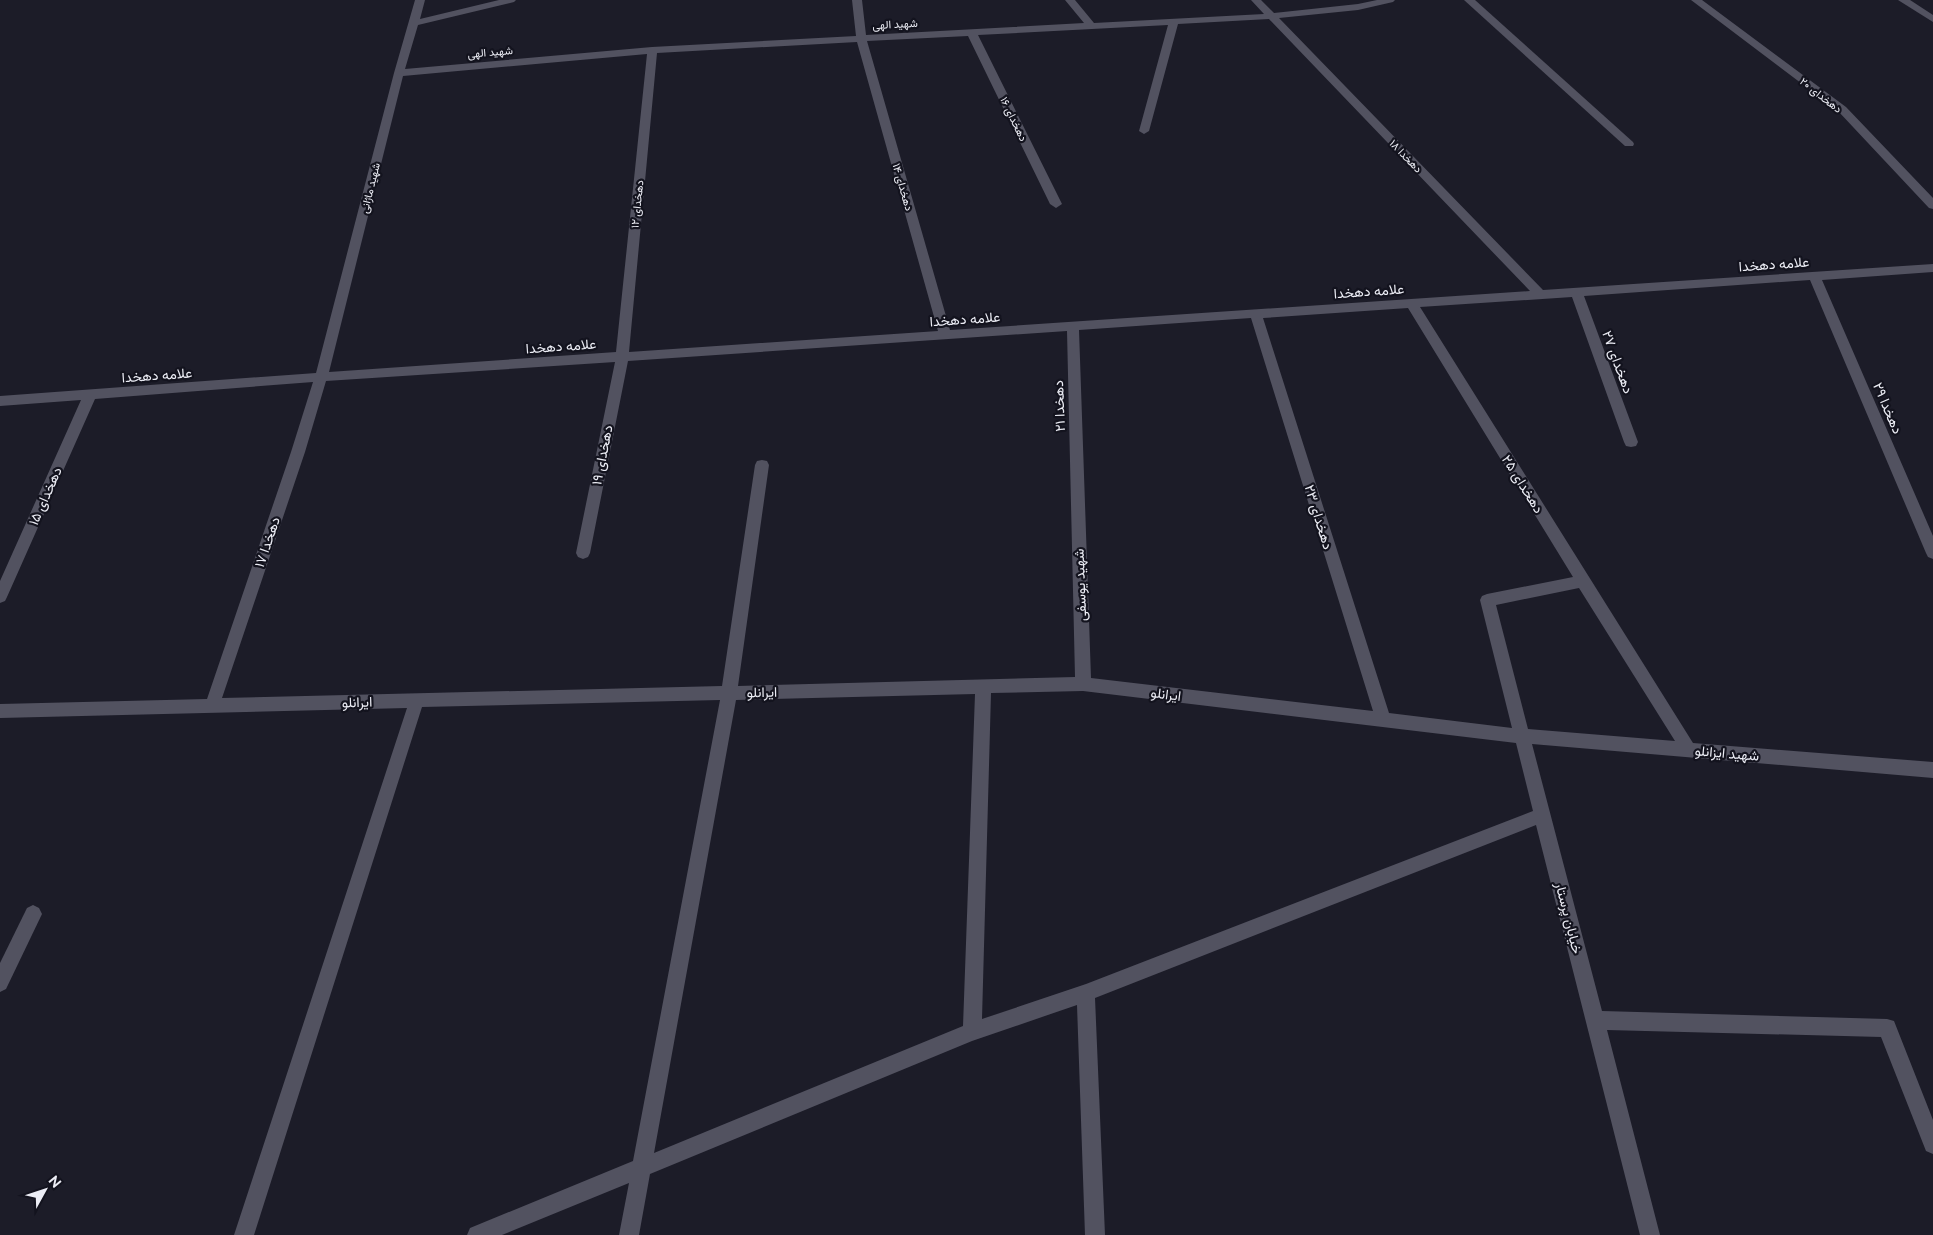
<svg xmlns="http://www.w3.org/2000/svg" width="1933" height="1235" viewBox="0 0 1933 1235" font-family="Raleway,Vazirmatn,sans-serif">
<rect width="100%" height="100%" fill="#1c1c28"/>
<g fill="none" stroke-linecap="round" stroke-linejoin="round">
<g fill="#525260" fill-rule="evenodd">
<path d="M415,0H425L420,19L499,0H516L514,2L418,25L405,69L652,47L856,36L852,0H862L866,35L1084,23L1065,0H1075L1094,23L1264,14L1251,0H1261L1274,13L1358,4L1377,0H1395L1393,2L1358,10L1279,18L1543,290L1933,264V272L1822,280L1933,536V559L1928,557L1926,553L1810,280L1584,296L1638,442L1636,446L1631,447L1626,446L1624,442L1572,297L1420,307L1693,743L1933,762V778L1532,744L1602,1011L1887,1019L1894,1021L1933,1120V1154L1926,1151L1881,1037L1607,1030L1660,1235H1640L1536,825L1095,998L1105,1235H1085L1077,1005L972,1041L650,1174L639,1235H619L629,1183L502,1235H467L470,1228L633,1161L720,700L422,707L254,1235H234L407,708L0,718V704L207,699L291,452L313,382L95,399L7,597L5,601L0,603V581L81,400L0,406V396L316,373L394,73ZM1269,19L1530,291L950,330L867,41L968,36L1050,204L1056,208L1062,204L978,35L1168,25L1139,131L1144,134L1149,131L1178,24ZM857,42L938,331L629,352L657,53ZM647,54L616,352L329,372L403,76ZM1408,308L1573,577L1487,594L1482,596L1480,600L1512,728L1389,713L1263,318ZM1251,318L1373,711L1091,678L1079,330ZM1067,331L1075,677L738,686L769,465L767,461L762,460L757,461L755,465L722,686L222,698L305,452L326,381L615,362L576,553L578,557L583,559L588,557L590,553L628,361ZM1579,588L1675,741L1528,729L1496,605ZM1083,691L1516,743L1533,811L1086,984L982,1019L991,693ZM975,694L963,1026L654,1153L736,700Z"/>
<path d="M1464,0H1475L1633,142L1634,144L1633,146H1625Z"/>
<path d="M1691,0H1702L1846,107L1933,198V209L1929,208L1838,111Z"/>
<path d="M1898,0H1910L1933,15V22Z"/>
<path d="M33,905L39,908L42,914L6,989L0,992V963L27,908Z"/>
</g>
</g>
<g text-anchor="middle" stroke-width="4.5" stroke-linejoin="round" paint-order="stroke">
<g font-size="11" fill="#ecedf5" stroke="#13131e">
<text transform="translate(895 24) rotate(-3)" y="4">شهید الهی</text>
<text transform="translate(490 52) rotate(-5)" y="4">شهید الهی</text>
<text transform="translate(1821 95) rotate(38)" y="4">دهخدای ۲۰</text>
<text transform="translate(1014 119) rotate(64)" y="4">دهخدای ۱۶</text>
<text transform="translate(1406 156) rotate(46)" y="4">دهخدا ۱۸</text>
<text transform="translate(903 187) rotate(74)" y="4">دهخدای ۱۴</text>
<text transform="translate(370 188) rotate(-76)" y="4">شهید ماژانی</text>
<text transform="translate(637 204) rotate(-84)" y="4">دهخدای ۱۲</text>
</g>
<g font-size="14" fill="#ecedf5" stroke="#13131e">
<text transform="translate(1774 264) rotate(-4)" y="5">علامه دهخدا</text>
<text transform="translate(1369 291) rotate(-4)" y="5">علامه دهخدا</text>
<text transform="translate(965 319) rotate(-4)" y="5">علامه دهخدا</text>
<text transform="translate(561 346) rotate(-4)" y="5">علامه دهخدا</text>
<text transform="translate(1618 362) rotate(70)" y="5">دهخدای ۲۷</text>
<text transform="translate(157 375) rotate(-4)" y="5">علامه دهخدا</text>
<text transform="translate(1059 406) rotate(-92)" y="5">دهخدا ۲۱</text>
<text transform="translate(1888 408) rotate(67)" y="5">دهخدا ۲۹</text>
<text transform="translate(602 455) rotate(-79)" y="5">دهخدای ۱۹</text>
<text transform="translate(1523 484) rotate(58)" y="5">دهخدای ۲۵</text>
<text transform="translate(45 496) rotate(-66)" y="5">دهخدای ۱۵</text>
<text transform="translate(1319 517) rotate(73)" y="5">دهخدای ۲۳</text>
<text transform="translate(267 542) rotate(-71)" y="5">دهخدا ۱۷</text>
<text transform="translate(1080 585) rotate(-92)" y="5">شهید یوسفی</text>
<text transform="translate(762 692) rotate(-1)" y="5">ایرانلو</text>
<text transform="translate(1166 694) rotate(7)" y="5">ایرانلو</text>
<text transform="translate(357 702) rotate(-2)" y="5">ایرانلو</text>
<text transform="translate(1727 753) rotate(5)" y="5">شهید ایزانلو</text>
<text transform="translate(1569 918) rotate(76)" y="5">خیابان پرستار</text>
</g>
</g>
<g transform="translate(45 1190) rotate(50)" stroke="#13131e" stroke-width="4" paint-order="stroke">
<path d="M0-4L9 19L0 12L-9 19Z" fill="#ecedf5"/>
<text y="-8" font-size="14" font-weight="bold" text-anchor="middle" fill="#ecedf5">N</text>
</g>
</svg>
